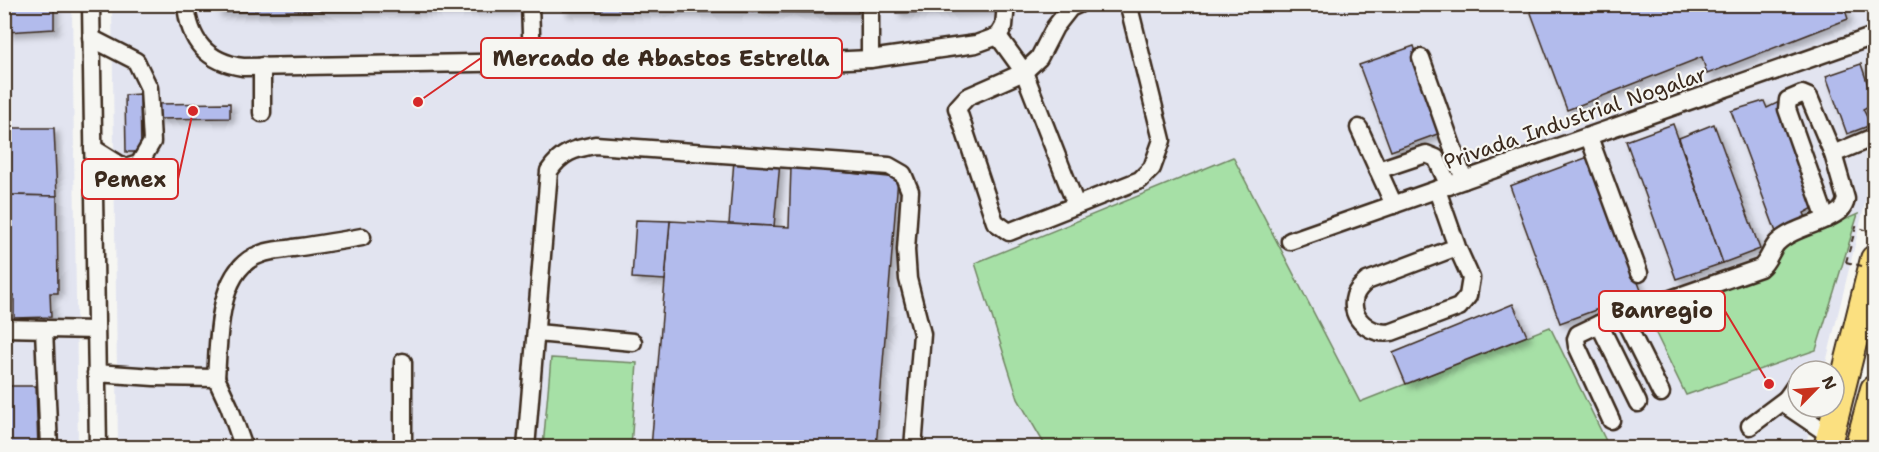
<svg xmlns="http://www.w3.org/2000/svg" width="1879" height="452" viewBox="0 0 1879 452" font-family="'Shantell Sans',sans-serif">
<defs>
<filter id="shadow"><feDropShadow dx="4.5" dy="4.5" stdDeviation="3" flood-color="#0004"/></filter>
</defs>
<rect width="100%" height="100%" fill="#f6f6f2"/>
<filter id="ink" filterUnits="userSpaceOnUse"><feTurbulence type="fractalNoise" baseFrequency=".0167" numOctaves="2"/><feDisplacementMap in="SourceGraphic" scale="12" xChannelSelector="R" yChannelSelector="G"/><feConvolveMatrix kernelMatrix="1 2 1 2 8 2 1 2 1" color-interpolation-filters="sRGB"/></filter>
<g filter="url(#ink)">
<g fill="#e2e4f0">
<path d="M4,5H72L78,447H5L4,195H10L9,179L4,180Z"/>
<path d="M112,5H1874V167L1824,371H1798V407H1815L1805,447H118Z"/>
</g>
<g fill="#a6e0a6" stroke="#708562" stroke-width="1.5">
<path d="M1233,157L1360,402L1550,327L1609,447H1046L1018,399L975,263Z"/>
<path d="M1858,214L1816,350L1686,395L1645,311L1771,267L1780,248Z"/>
<path d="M551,358L637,363L631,447H543Z"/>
</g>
<g fill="#b2bbec" stroke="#3b2a1e" stroke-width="1.5" filter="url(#shadow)">
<path d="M6,4H54V29L6,32Z"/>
<path d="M217,4H515V9L217,12Z"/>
<path d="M563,4H858V13L563,11Z"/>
<path d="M896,4H995V10L896,13Z"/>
<path d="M1531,4H1843L1848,19L1707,74L1702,57L1567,110L1528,5Z"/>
<path d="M1414,46L1443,132L1391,151L1359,65Z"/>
<path d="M1861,64L1874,103L1863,109L1871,125L1847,134L1826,76Z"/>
<path d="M140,94L141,152H126L125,95Z"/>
<path d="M1764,101L1767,108L1779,102L1817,206L1804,213L1807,220L1776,232L1731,111Z"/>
<path d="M230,103V118L156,119V104Z"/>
<path d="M1673,124L1723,263L1676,279L1626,141Z"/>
<path d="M1714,124L1760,249L1723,263L1679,138Z"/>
<path d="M7,128H54L57,196L10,195Z"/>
<path d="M1591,156L1642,293L1560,323L1510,186Z"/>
<path d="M734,160L780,163L774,226L729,224Z"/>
<path d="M791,167L898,178L876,448H651L670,221L789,227Z"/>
<path d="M4,195L57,196L58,293H50L51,317L14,318V295H4Z"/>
<path d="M636,220L670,221L665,280L632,278Z"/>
<path d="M1513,304L1527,336L1406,384L1393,353Z"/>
<path d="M4,386H36L38,448H4Z"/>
</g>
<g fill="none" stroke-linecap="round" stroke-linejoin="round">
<defs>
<g id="minor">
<path d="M91,4L98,448"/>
<path d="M186,4C189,41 207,62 243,67L532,62L629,67H693L870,59L976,44L998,36"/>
<path d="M530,4L532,62"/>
<path d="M870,4V59"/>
<path d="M1079,4L1070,8L1055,27L1039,58L1024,72L967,97L957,108L995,222L1009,232L1140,180L1152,168L1162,140L1130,11L1126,4"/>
<path d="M998,36L1024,72L1076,205"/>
<path d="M998,36L1004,26L1006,4"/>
<path d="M91,38L136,61L149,88L152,142L139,164L125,168L93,148"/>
<path d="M1421,58L1464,180"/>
<path d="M262,66V113"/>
<path d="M1802,94L1809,97L1833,154L1846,199C1844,211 1836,214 1826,219L1787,109L1788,100Z"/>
<path d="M1359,128L1394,205"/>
<path d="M1589,137L1639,273"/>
<path d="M1833,154L1874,137"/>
<path d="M1378,170L1426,154L1436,158L1449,186"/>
<path d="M1437,190L1457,247L1471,278L1468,296L1459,307L1392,332C1372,336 1348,319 1355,296C1357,290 1362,285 1367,281L1457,247"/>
<path d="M1290,241L1874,36"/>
<path d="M1622,315L1661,393"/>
<path d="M1599,324L1638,403"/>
<path d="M4,328L95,330"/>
<path d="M44,329L49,448"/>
<path d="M537,333L633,342"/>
<path d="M96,373L154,377L216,378L229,406L244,448"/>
<path d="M216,378C219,341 216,268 261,254C271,250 282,250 293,248C316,245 339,241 362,237"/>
<path d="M1798,382L1786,399L1790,408L1830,435"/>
<path d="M1611,420L1577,346L1576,339L1578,334L1599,324L1760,268C1769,261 1770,251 1777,243C1789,231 1810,226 1826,219"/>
<path d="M1750,426L1786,399"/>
<path d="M403,448V362"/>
<path d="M526,448L549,171C562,152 574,149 595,145L889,166L903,174L910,191L906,250L908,279L922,334L913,448"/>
</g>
<g id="highway">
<path d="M1827,448L1874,259"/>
<path d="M1858,448L1874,389"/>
</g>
</defs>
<use href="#minor" stroke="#3b2a1e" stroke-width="21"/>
<use href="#highway" stroke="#3b2a1e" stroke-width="30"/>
<path stroke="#3b2a1e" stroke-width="2" stroke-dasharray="6 4.5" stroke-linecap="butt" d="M1846,262L1856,227L1874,233"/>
<use href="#minor" stroke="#f6f6f2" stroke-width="16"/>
<use href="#highway" stroke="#fbe080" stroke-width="26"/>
<path stroke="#3b2a1e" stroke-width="2" stroke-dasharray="6 4.5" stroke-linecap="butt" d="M1846,262L1874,269"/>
</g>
</g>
<g text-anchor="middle" stroke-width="4.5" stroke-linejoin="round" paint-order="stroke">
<g font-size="21" fill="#3b2a1e" stroke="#f6f6f2">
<text transform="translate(1575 118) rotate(-19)" y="7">Privada Industrial Nogalar</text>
</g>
</g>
<path fill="none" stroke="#d62828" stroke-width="2" d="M418 102L481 58M193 111L178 179M1769 384L1725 311"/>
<g fill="#d62828" stroke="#f6f6f2" stroke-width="2">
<circle cx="418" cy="102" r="6"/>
<circle cx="193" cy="111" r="6"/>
<circle cx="1769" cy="384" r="6"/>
</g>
<g fill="#f6f6f2" stroke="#d62828" stroke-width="2">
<rect x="481" y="38" width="361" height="40" rx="6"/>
<rect x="82" y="159" width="96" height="40" rx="6"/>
<rect x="1599" y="291" width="126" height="40" rx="6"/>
</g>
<g font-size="22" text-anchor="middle" font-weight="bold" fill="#3b2a1e">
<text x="661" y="66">Mercado de Abastos Estrella</text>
<text x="130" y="187">Pemex</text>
<text x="1662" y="318">Banregio</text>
</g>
<rect width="1879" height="452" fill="none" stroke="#f6f6f2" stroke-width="24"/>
<rect x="12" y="12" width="1855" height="428" fill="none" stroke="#3b2a1e" stroke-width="2" filter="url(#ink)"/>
<g transform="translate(1816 389) rotate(65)"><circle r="28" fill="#f6f6f2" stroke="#aba49d" stroke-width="1.5"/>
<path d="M0-4.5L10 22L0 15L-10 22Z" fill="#c8321e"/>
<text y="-9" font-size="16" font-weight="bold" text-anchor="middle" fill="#3b2a1e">N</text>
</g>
</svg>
